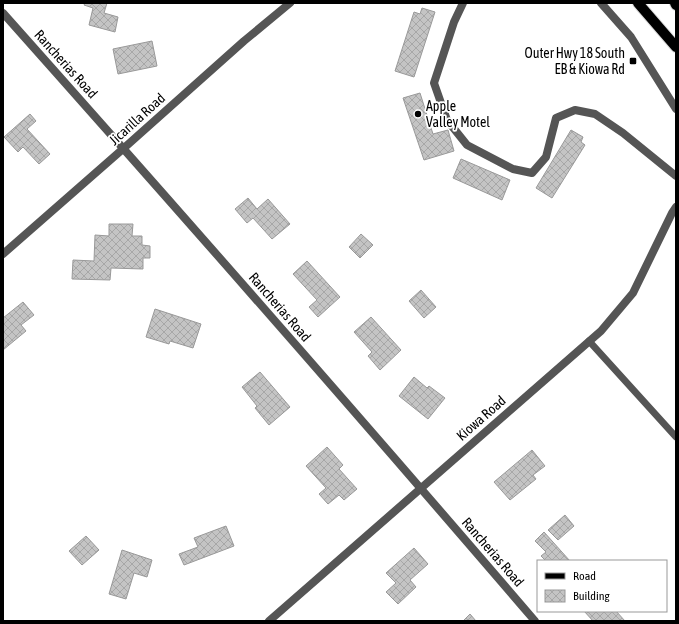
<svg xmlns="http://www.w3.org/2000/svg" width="679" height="624" viewBox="0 0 679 624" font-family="'Asap Condensed',sans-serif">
<defs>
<pattern id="building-cross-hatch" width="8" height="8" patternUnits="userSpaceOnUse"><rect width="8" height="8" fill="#c4c4c4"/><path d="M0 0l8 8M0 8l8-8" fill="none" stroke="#a7a7a7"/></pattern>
</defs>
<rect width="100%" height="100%" fill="#fff"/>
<g fill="url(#building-cross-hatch)" stroke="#999">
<path d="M85,3H107L104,13L118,17L115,32L89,25L93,8L84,5Z"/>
<path d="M422,8L435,12L414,77L395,71L414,12L420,14Z"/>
<path d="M152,41L157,66L118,74L113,49Z"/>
<path d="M420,93L433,134L448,130L454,151L424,160L403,98Z"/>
<path d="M30,114L36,121L27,129L50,154L39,164L23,147L18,152L4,137Z"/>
<path d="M571,130L583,137L581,142L585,145L552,198L536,188Z"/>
<path d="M461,159L510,180L502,200L453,178Z"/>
<path d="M248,198L257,209L268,199L290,224L272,239L253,218L247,223L235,209Z"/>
<path d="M109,224H133L132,236H142V245L150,246V258H143V269L111,268L110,280L72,279L73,260L94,261L95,235L109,236Z"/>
<path d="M361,234L373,245L360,258L349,247Z"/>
<path d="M307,261L340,297L318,317L309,307L317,300L293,274Z"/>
<path d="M421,290L436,307L424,318L409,301Z"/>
<path d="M23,302L34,315L21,325L26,331L3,350V318Z"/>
<path d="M155,309L201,324L193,348L170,341L169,344L146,337Z"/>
<path d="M371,317L401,350L380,370L368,356L372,352L354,332Z"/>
<path d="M260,372L290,407L269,425L255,408L257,406L242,387Z"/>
<path d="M414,377L427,388L429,386L445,398L428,419L399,396Z"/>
<path d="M327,447L343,465L339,469L357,489L344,500L339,495L328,504L319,494L326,488L306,466Z"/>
<path d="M532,450L545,466L533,475L536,479L510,500L494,482Z"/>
<path d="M565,515L574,526L558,540L548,530Z"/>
<path d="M226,526L234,546L184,565L179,554L198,547L194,538Z"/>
<path d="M544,532L570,561H546L541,556L546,552L535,541Z"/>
<path d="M86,536L99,550L82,565L69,551Z"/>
<path d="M414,548L428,564L410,580L416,587L398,604L386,592L396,583L386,573Z"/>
<path d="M122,550L152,560L147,577L134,573L126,599L109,594Z"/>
<path d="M584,611H616L625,621H593Z"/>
<path d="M470,614L476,621H463Z"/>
</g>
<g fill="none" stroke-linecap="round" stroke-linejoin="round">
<defs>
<g id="primary">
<path d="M638,3L676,47"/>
<path d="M675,3L676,5"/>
</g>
</defs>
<use href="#primary" stroke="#dbdbdb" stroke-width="12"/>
<path stroke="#555" stroke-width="7" d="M589,341L676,437"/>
<g stroke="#555" stroke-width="8">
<path d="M463,3L454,22L434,83L447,120L467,145L513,169L532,173L546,157L556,118L575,110L595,114L623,133L676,176"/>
<path d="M3,254L124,148L244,41L290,3"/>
</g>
<g stroke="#555" stroke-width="8">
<path d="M601,3L631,37L676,109"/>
<path d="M3,13C182,214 360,417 535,621"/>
<path d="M269,621L601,331L633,293L672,213L676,207"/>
</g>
<use href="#primary" stroke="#000" stroke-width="10"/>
</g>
<g fill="#000" stroke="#fff" stroke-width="1.5">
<rect x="629" y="57" width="8" height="8" rx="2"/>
<circle cx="418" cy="114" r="4"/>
</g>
<g text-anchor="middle" stroke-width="3.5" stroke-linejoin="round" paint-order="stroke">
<g font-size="14" fill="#000" stroke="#fff" text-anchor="end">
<text x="625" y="58">Outer Hwy 18 South<tspan x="625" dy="16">EB &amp; Kiowa Rd</tspan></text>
<text x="426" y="111" text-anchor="start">Apple<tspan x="426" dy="16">Valley Motel</tspan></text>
</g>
<g font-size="14" fill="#000" stroke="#fff">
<text transform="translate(66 64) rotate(48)" y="5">Rancherias Road</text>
<text transform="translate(137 119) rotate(-42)" y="5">Jicarilla Road</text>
<text transform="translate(280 307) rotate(49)" y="5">Rancherias Road</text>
<text transform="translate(481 418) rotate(-41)" y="5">Kiowa Road</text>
<text transform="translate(493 552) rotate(49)" y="5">Rancherias Road</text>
</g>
</g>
<rect width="679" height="624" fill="none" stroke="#000000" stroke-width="8"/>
<rect x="537" y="560" width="130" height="52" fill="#ffffff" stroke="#999999"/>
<rect x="545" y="573" width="20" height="6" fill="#000000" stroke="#999999"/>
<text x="573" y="580" font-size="12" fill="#000000">Road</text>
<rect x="545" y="590" width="20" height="12" fill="url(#building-cross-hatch)" stroke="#999999"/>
<text x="573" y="600" font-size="12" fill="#000000">Building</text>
</svg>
